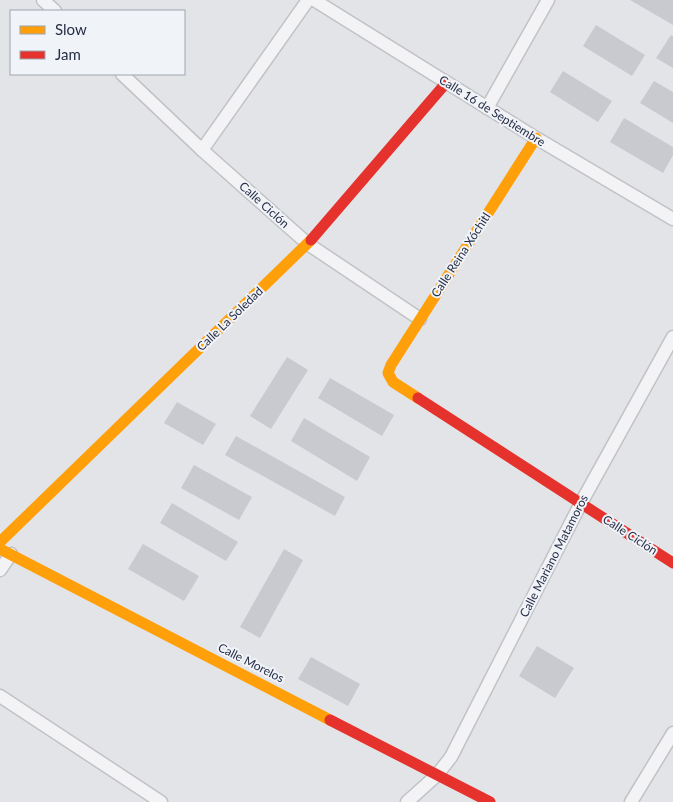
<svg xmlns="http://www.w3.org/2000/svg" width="673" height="802" viewBox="0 0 673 802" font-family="Lato,sans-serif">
<rect width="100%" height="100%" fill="#e3e4e8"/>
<g fill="#c9cacf">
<path d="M630,0H673V25Z"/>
<path d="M596,25L645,55L632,76L583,46Z"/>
<path d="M671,35L673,36V68L656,58Z"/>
<path d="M563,71L612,101L598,122L550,92Z"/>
<path d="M654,81L673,92V123L640,103Z"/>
<path d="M624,118L673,147V155L663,173L610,142Z"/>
<path d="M287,357L308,370L271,429L250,416Z"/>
<path d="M330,378L394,415L382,436L318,398Z"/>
<path d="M177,402L216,424L203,445L164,423Z"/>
<path d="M304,418L370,457L357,481L291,441Z"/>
<path d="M236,436L345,497L335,516L225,455Z"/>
<path d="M194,465L252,497L239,520L181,488Z"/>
<path d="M172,503L238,542L226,561L160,523Z"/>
<path d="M143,544L199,576L184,601L128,569Z"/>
<path d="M284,549L303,560L260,638L240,627Z"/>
<path d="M537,646L574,668L555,698L519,676Z"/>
<path d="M311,657L360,684L348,706L298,679Z"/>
</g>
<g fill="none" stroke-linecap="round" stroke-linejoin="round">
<defs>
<g id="street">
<path d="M43,0L55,11"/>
<path d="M314,0L536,138L673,219"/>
<path d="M122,74L202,150L308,244L420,319"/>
<path d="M487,108L548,0"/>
<path d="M202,150L308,0"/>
<path d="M0,570L11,554"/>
<path d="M0,696L161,802"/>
<path d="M407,802L437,775L451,757L581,503L673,337"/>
<path d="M631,802L673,733"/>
</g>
</defs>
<use href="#street" stroke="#c1c2c6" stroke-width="15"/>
<use href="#street" stroke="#f3f3f5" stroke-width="12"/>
<g stroke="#ff9f0a" stroke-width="11">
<path d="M418,398L393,382L388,373L391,365L536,138"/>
<path d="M0,542L311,240"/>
<path d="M0,549L330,720"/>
</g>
<g stroke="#e5322d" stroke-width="11">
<path d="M311,240L446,83"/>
<path d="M418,398L673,563"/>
<path d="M330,720L490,802"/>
</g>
</g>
<g text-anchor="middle" stroke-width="4" stroke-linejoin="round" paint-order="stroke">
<g font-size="12" fill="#272e45" stroke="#f0f3f8">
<text transform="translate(492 111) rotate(32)" y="4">Calle 16 de Septiembre</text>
<text transform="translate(264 205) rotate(42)" y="4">Calle Ciclón</text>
<text transform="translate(461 255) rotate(-57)" y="4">Calle Reina Xóchitl</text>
<text transform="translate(230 319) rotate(-44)" y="4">Calle La Soledad</text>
<text transform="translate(630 535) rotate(33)" y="4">Calle Ciclón</text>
<text transform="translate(554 556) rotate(-63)" y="4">Calle Mariano Matamoros</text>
<text transform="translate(251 663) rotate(27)" y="4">Calle Morelos</text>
</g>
</g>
<rect x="10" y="10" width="175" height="65" fill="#f0f3f8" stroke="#a0a4b0"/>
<rect x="20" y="26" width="25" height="8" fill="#ff9f0a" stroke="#a0a4b0"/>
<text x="55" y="35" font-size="15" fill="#272e45">Slow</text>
<rect x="20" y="51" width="25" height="8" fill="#e5322d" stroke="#a0a4b0"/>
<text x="55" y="60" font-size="15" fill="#272e45">Jam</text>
</svg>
